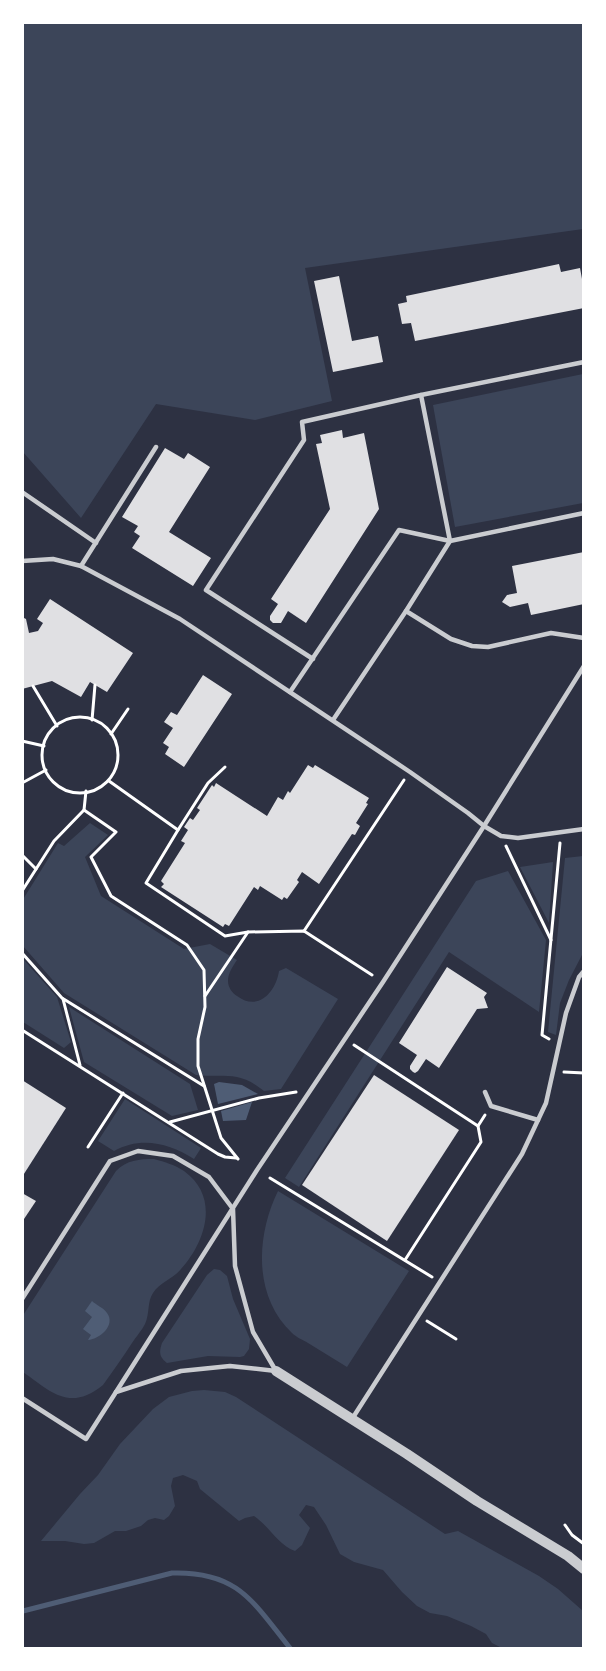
<svg xmlns="http://www.w3.org/2000/svg" width="606" height="1671" viewBox="0 0 606 1671" font-family="Roboto,sans-serif">
<rect width="100%" height="100%" fill="#2d3142"/>
<g fill="#3c4559">
<path d="M22,23H583V229L305,268L332,401L255,420L156,404L81,518L23,452Z"/>
<path d="M583,374V503L455,527L433,405Z"/>
<path d="M90,823L108,835L85,857L101,896L184,949L210,944L237,960C233,966 228,973 228,981C228,987 232,993 237,996C258,1012 276,992 279,971L286,968L338,999L281,1089L264,1091C238,1070 225,1078 196,1075L64,993L23,946L22,901L58,843L64,846Z"/>
<path d="M583,856V953L569,980L560,1003L556,1035L548,1032L565,858Z"/>
<path d="M553,862L549,923L520,867Z"/>
<path d="M508,871L546,940L539,1012L449,952L299,1187L285,1178L476,881Z"/>
<path d="M23,959L57,997L71,1042L64,1048L23,1022Z"/>
<path d="M69,1007L190,1084L198,1110L172,1116L84,1062Z"/>
<path d="M125,1099L201,1148L194,1159C169,1143 141,1136 114,1151L98,1141Z"/>
<path d="M154,1159C165,1162 175,1165 184,1171C220,1197 206,1241 181,1269C173,1279 160,1282 153,1293C147,1302 150,1313 145,1324C142,1330 136,1337 132,1343C123,1357 113,1371 103,1385C70,1412 51,1392 23,1372L22,1317L116,1171C127,1160 139,1159 154,1159Z"/>
<path d="M278,1191L409,1271L347,1367C334,1359 321,1351 308,1343C303,1340 296,1337 292,1333C253,1296 256,1236 278,1191Z"/>
<path d="M214,1269L220,1270L227,1276L233,1299L250,1339L249,1349L244,1356L240,1357L208,1356L167,1363C159,1357 159,1352 162,1343L207,1275Z"/>
<path d="M204,1390L225,1392L236,1397L445,1534L458,1531L539,1576L558,1589L583,1611V1648H502L492,1643L486,1634L471,1626L447,1616L430,1613L417,1606L402,1592L383,1570L354,1562L340,1554L326,1525L314,1507L306,1505L299,1515L310,1528L302,1545L295,1551C278,1545 269,1526 254,1516L245,1518L239,1521L200,1489L197,1481L183,1475L173,1478L171,1486L175,1506L169,1516L164,1520L155,1518L148,1520L141,1526L126,1531H115L94,1543L84,1544L65,1541H41L80,1494L98,1475L120,1444L153,1409L169,1397L192,1391Z"/>
</g>
<g fill="#4f5d75">
<path d="M219,1082L242,1085L258,1094L218,1104L214,1084Z"/>
<path d="M252,1102L246,1120L223,1121L221,1111Z"/>
<path d="M92,1301C96,1305 104,1308 107,1313C116,1325 100,1339 88,1340L91,1335L83,1329L92,1317L85,1311Z"/>
</g>
<g fill="none" stroke-linecap="round" stroke-linejoin="round">
<path stroke="#4f5d75" stroke-width="5" d="M23,1611L172,1573C238,1571 253,1602 290,1648"/>
</g>
<g fill="#e0e0e3">
<path d="M559,264L561,272L580,268L582,279H584V308L415,341L411,323L402,324L398,304L407,302L406,296Z"/>
<path d="M339,276L352,341L378,336L383,362L333,372L314,281Z"/>
<path d="M342,430L343,438L364,433L379,509L306,623L288,611L281,623H273L270,620V616L278,604L271,599L330,509L316,444L322,443L320,435Z"/>
<path d="M165,448L184,459L188,453L210,467L169,532L211,558L193,586L132,548L140,536L134,532L138,526L122,517Z"/>
<path d="M584,552V604L531,615L528,603L510,607L502,602L507,595L517,593L512,566Z"/>
<path d="M50,599L133,653L107,692L90,682L81,697L52,681L22,689V617L26,619L29,633L38,631L43,623L37,619Z"/>
<path d="M203,675L232,694L184,767L165,754L169,747L163,743L173,728L164,722L171,712L177,715Z"/>
<path d="M308,765L313,768L315,765L369,798L366,803L368,804L356,823L360,826L355,835L352,834L319,884L302,872L297,880L299,882L287,899L284,897L282,900L260,886L258,890L254,887L229,926L225,924L223,927L161,887L164,884L161,881L185,843L181,841L188,830L184,827L190,818L193,820L200,810L197,808L212,785L214,787L216,783L267,816L278,797L283,800L288,791L290,793Z"/>
<path d="M447,967L487,993L484,997L488,1008L477,1009L439,1068L426,1059L418,1071L415,1073L413,1072L410,1069V1066L417,1055L399,1043Z"/>
<path d="M374,1075L459,1130L387,1241L302,1185Z"/>
<path d="M22,1080L66,1108L22,1177Z"/>
<path d="M22,1193L36,1201L22,1222Z"/>
</g>
<g fill="none" stroke-linecap="round" stroke-linejoin="round">
<g stroke="#fff" stroke-width="3">
<path d="M33,686L57,726"/>
<circle cx="80" cy="755" r="38"/>
<path d="M92,720L95,685"/>
<path d="M111,734L128,709"/>
<path d="M22,741L44,746"/>
<path d="M109,781L178,830L146,883L225,936L248,932"/>
<path d="M22,783L46,770"/>
<path d="M84,810L86,791"/>
<path d="M178,830L208,783L225,767"/>
<path d="M506,846L551,940"/>
<path d="M22,855L36,869"/>
<path d="M22,891L54,841L84,810L116,832L91,857L111,896L187,945L204,970L205,1007L198,1039V1066L221,1138L238,1159"/>
<path d="M304,931L404,780"/>
<path d="M22,953L62,998L204,1086"/>
<path d="M205,996L248,932L304,931L372,975"/>
<path d="M63,999L80,1065"/>
<path d="M22,1030L218,1154L225,1157L236,1158"/>
<path d="M549,1039L542,1035L560,843"/>
<path d="M354,1045L478,1126L485,1115"/>
<path d="M564,1072L584,1073"/>
<path d="M170,1122L259,1098L296,1092"/>
<path d="M88,1147L123,1093"/>
<path d="M270,1178L432,1277"/>
<path d="M405,1260L481,1142L478,1126"/>
<path d="M427,1321L456,1339"/>
<path d="M565,1525L572,1535L584,1544"/>
</g>
<g stroke="#caccd0" stroke-width="4.5">
<path d="M22,492L96,543"/>
<path d="M22,561L53,559L81,566L180,619L410,772L468,813L484,826L501,836L518,838L584,829"/>
<path d="M81,566L156,447"/>
<path d="M406,611L451,639L472,646L488,647L551,633L584,638"/>
<path d="M313,659L206,590L304,440L302,422L421,395L584,362"/>
<path d="M290,692L399,530L450,541L584,513"/>
<path d="M333,720L406,611L450,541L421,395"/>
<path d="M485,1092L491,1106L538,1120"/>
<path d="M22,1299L110,1161L138,1151L173,1156L209,1177L233,1209L235,1266L253,1332L276,1371"/>
<path d="M116,1392L257,1170L383,982L484,826L584,666"/>
<path d="M22,1398L86,1439L116,1392L181,1371L230,1366L276,1371"/>
<path d="M352,1419L522,1154L546,1103L566,1013L579,977L584,971"/>
</g>
<path stroke="#caccd0" stroke-width="10" d="M276,1371L407,1454L477,1501L568,1556L584,1569"/>
</g>
<rect width="606" height="1671" fill="none" stroke="#ffffff" stroke-width="48"/>
</svg>
